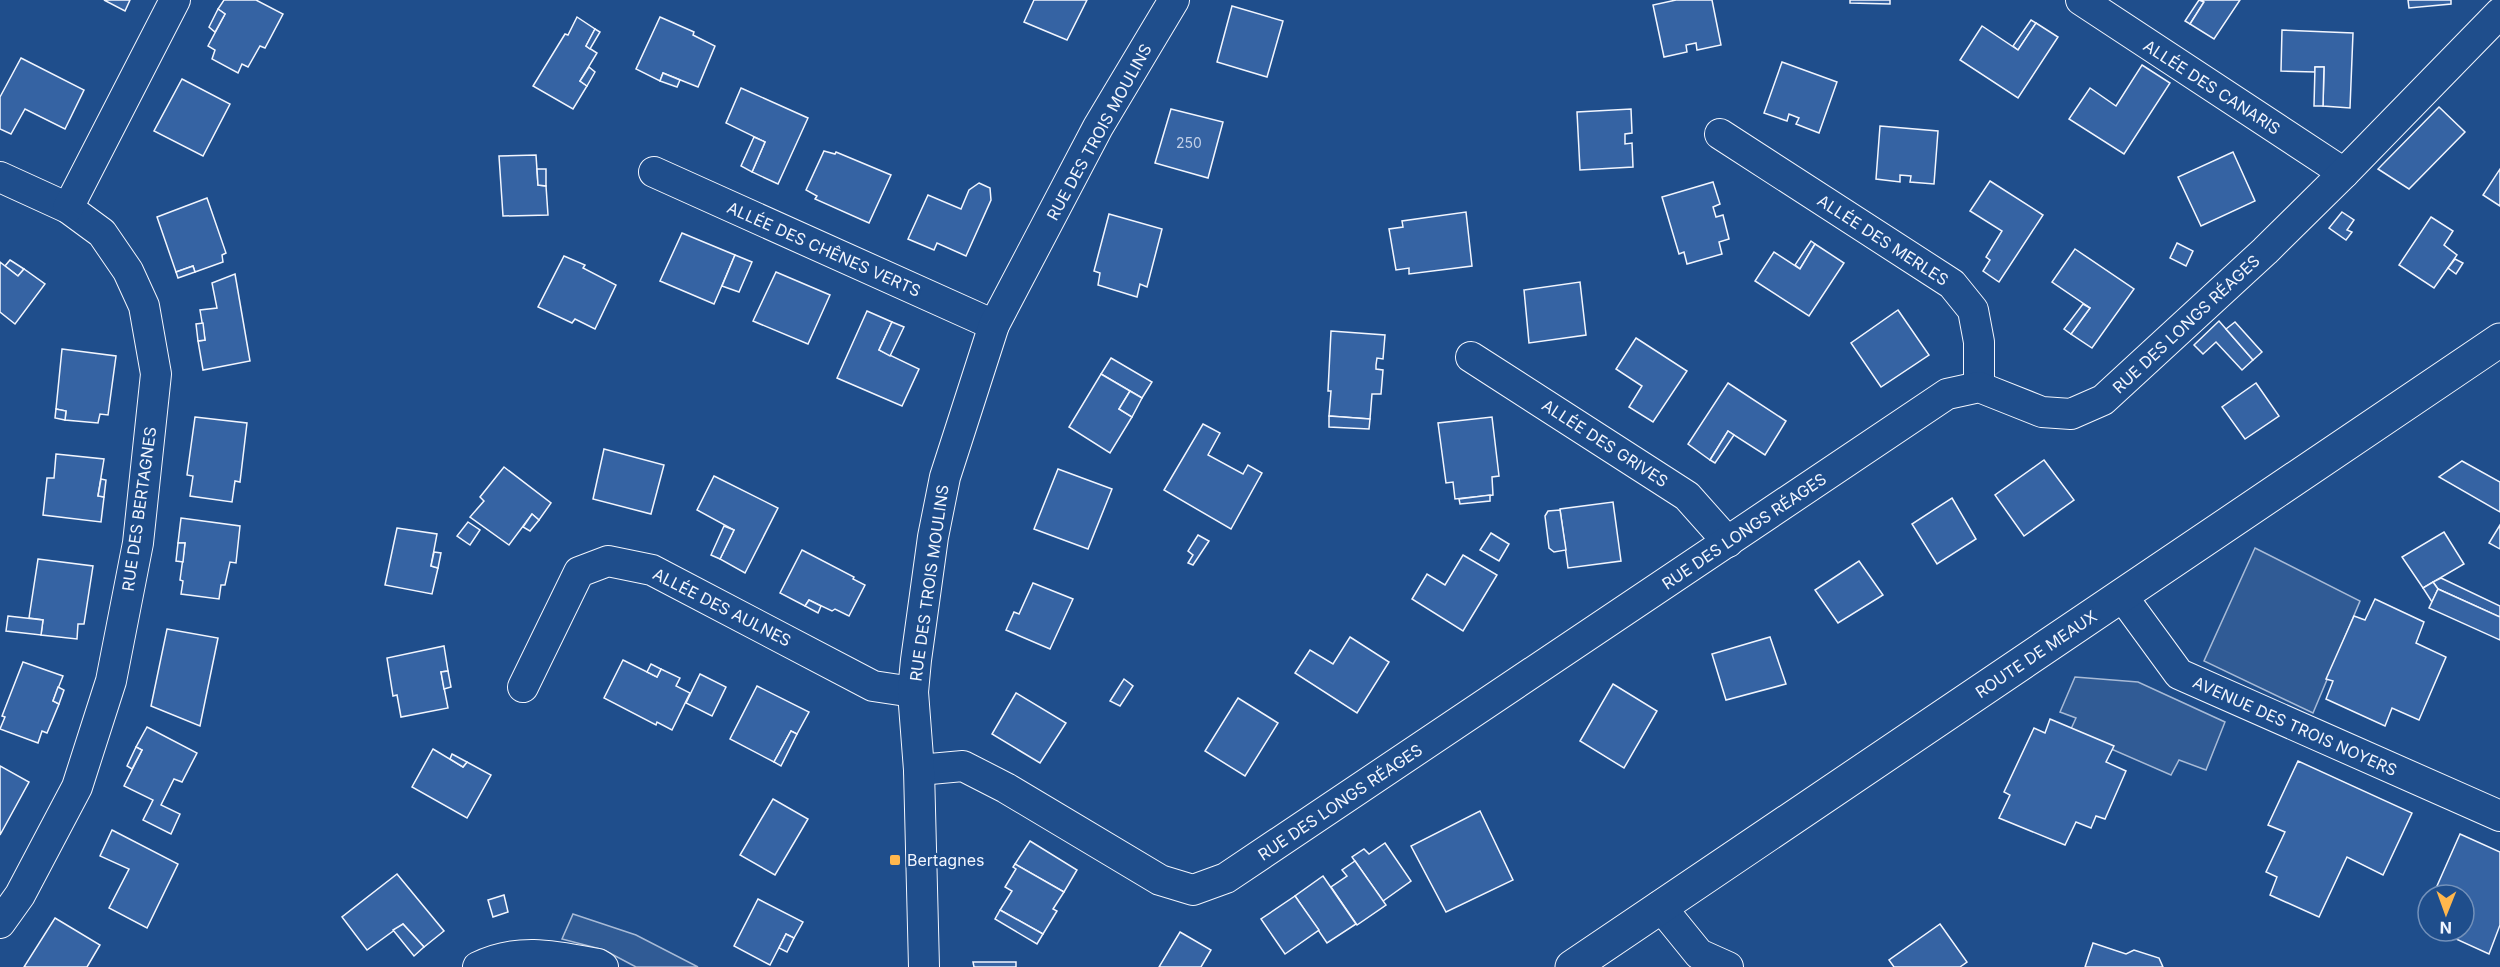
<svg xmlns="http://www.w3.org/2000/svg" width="2500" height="967" viewBox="0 0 2500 967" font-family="Inter,sans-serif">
<rect width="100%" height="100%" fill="#1f4e8c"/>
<g fill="#305b95" stroke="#a8bbd7" stroke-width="1.5">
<path d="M2255,548L2360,601L2313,713L2204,661Z"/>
<path d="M2075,677L2138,682L2225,722L2206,770L2179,760L2171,775L2070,731L2076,718L2060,712Z"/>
<path d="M573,914L636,935L698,967H636L604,950L562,939Z"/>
</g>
<g fill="#3563a3" stroke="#f2f6ff" stroke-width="1.5">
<path d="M104,0H130L125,11Z"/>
<path d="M224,0H256L283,14L265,48L260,46L248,67L242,64L238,73L212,59L215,50L208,46L225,14L218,9Z"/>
<path d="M1034,0H1087L1067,40L1024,22Z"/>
<path d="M1676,0H1712L1721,45L1697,50L1696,43L1686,45L1687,52L1664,57L1653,5Z"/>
<path d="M1850,0H1890V4L1850,3Z"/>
<path d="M2199,0L2204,2L2190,24L2185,21Z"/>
<path d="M2201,0H2240L2214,39L2190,24L2204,2Z"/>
<path d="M2408,0H2451V4L2409,8Z"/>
<path d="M1232,6L1283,21L1267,77L1217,62Z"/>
<path d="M218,9L225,14L215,32L209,27Z"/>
<path d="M577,17L595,29L586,46L597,53L580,81L587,86L573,109L533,86L565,34L568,35Z"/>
<path d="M660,17L694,32L693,35L715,46L698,87L663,73L660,81L636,69Z"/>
<path d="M2031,20L2036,23L2018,50L2013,46Z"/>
<path d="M2036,23L2058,37L2018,98L1960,60L1982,26L2018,50Z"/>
<path d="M595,29L600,32L590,49L586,46Z"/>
<path d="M2282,30L2353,33L2350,108L2323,106L2324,67H2315V72L2281,71Z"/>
<path d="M21,58L84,90L65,129L25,109L11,134L0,129V97Z"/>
<path d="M1782,62L1837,82L1819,133L1796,124L1799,118L1789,114L1787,121L1764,113Z"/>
<path d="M2142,65L2170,83L2124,154L2069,119L2090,88L2116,106Z"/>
<path d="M589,67L595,72L587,86L580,81Z"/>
<path d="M2315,67H2324L2323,106H2314Z"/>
<path d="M663,73L680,80L677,87L660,81Z"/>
<path d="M182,79L230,104L203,156L154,131Z"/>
<path d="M741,88L808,118L778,184L752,172L765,142L726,123Z"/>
<path d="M2439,107L2465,132L2409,189L2378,169Z"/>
<path d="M1171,109L1223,122L1208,178L1155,163Z"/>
<path d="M1631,109L1632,133L1625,134V144L1632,143L1633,167L1580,170L1577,112Z"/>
<path d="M1880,126L1938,131L1934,184L1910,182L1911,176L1900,175V182L1876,179Z"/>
<path d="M754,137L765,142L752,172L741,166Z"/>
<path d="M824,151L835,154L836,152L891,175L869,223L815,199L817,196L806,190Z"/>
<path d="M2233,152L2255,201L2201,226L2178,177Z"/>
<path d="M536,155L538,185L546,186L548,215L503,216L499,156Z"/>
<path d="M537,169H546V186L538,185Z"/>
<path d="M2500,169V206L2483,195Z"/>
<path d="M1990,181L2043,215L1999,282L1983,271L1990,260L1986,257L2002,231L1970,211Z"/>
<path d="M1713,182L1720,204L1713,207L1716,217L1723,215L1729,239L1719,242L1722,254L1687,264L1684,252L1679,254L1662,197Z"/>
<path d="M979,183L990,188L991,200L966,256L937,243L934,250L908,239L928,195L961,209L969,190Z"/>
<path d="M207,198L226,253L222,255L223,262L195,272L193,266L176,272L157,217Z"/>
<path d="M1466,212L1472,266L1409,274V268L1396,270L1389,229L1403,227L1402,221Z"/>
<path d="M2342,212L2354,220L2347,230L2352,232L2346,240L2329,228Z"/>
<path d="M1109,214L1162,229L1147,287L1140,284L1137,297L1098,285L1100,273L1094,271Z"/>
<path d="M2431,217L2453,231L2444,245L2457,255L2434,288L2399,265Z"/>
<path d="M682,233L735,255L714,304L660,281Z"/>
<path d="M1811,241L1815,244L1800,269L1795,265Z"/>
<path d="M2177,243L2193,251L2186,266L2170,258Z"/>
<path d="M1815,244L1844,263L1809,316L1755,281L1774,252L1800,269Z"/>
<path d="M2075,249L2134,289L2092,348L2071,334L2090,308L2052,282Z"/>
<path d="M735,255L752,262L739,292L722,286Z"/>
<path d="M564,256L585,265L583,268L616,285L595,329L575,319L572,323L538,307Z"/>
<path d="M2455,259L2463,263L2456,274L2448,268Z"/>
<path d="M10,260L24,269L18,276L5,266Z"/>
<path d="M0,262L18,276L24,269L45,284L15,324L0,312Z"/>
<path d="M193,266L195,272L178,278L176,272Z"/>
<path d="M776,272L830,295L808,344L753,321Z"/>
<path d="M235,274L250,361L203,370L198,341L205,340L200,310L217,308L212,283Z"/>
<path d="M1580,282L1586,335L1529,343L1524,290Z"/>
<path d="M2083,304L2090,308L2071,334L2064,329Z"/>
<path d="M1898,310L1929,355L1881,387L1851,343Z"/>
<path d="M867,311L892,322L879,350L919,369L902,406L837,378Z"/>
<path d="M2219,321L2253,360L2242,370L2216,342L2203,354L2194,345Z"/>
<path d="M892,322L904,327L890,356L879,350Z"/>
<path d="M2235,322L2262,352L2253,360L2226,329Z"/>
<path d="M203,323L205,340L198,341L196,324Z"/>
<path d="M1331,331L1385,335L1383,359L1377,358L1376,365V369L1383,370L1381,394H1372L1370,419L1329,416L1331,391H1328Z"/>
<path d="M1636,338L1687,371L1653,422L1629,407L1642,386L1616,369Z"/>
<path d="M62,349L116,356L108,415L100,414L98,423L65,420L66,411L56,409Z"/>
<path d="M1111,358L1152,382L1142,398L1101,374Z"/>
<path d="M1101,374L1130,391L1119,409L1132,417L1110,453L1069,427Z"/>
<path d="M1728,383L1786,421L1765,455L1728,431L1710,460L1688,444Z"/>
<path d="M2256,383L2279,416L2245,439L2222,407Z"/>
<path d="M1130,391L1142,398L1132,417L1119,409Z"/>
<path d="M56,409L66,411L65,420L55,418Z"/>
<path d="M1329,416L1370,419L1369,429L1329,427Z"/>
<path d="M195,417L247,423L240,482L235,481L232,502L190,496L193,476L187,475Z"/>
<path d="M1492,417L1499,476L1492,477L1493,495L1455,499L1453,482L1446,483L1438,423Z"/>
<path d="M1203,424L1220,433L1208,455L1243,474L1248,465L1262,473L1231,529L1164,490Z"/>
<path d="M1728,431L1734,435L1715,463L1710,460Z"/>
<path d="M604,449L664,465L651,514L593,499Z"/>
<path d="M56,454L104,459L98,496L104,497L101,522L43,515L47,478H54Z"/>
<path d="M2044,460L2074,500L2024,536L1995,495Z"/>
<path d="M2462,461L2500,482V512L2439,477Z"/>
<path d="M504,467L551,503L539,520L532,514L509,545L470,517L484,501L480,497Z"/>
<path d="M1058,469L1112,489L1088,549L1034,529Z"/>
<path d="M714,476L778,508L745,573L720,559L734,530L697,510Z"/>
<path d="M101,479L106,480L104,497L98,496Z"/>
<path d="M1490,495V501L1460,504L1459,499Z"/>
<path d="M1952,498L1976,539L1937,564L1912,524Z"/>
<path d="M1613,502L1621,561L1568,568L1560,509Z"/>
<path d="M1560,510L1566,550L1554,552L1549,548L1545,516L1548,511Z"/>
<path d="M532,514L539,520L530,531L523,527Z"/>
<path d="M181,518L240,526L236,563L230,562L225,585H221L219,599L181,594L183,581L180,580L185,543H178Z"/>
<path d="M468,522L480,530L470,545L457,536Z"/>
<path d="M2500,525V549L2489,543Z"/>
<path d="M724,526L734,530L720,559L711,555Z"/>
<path d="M397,528L437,534L431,566L438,568L432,594L385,585Z"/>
<path d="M2444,532L2464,564L2423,588L2402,557Z"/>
<path d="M1491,533L1509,544L1499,561L1480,550Z"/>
<path d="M1198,535L1209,541L1193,565L1188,563L1193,555L1188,551Z"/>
<path d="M178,543H185L183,562L176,561Z"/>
<path d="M802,550L854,577L853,579L865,585L849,616L835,609L832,611L809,600L805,606L780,593Z"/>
<path d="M434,552L441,553L438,568L431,566Z"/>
<path d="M1463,555L1497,575L1463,631L1412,599L1427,574L1445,585Z"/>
<path d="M38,559L93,566L84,624H78L77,639L41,635L43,620L29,618Z"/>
<path d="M1859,561L1883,595L1838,623L1815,590Z"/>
<path d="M2441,578L2500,606V617L2438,589L2433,582Z"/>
<path d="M2433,582L2438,589L2432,602L2423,588Z"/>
<path d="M1033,583L1073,599L1050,649L1006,630L1014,612L1019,614Z"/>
<path d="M2438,589L2500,617V640L2429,608Z"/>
<path d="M2375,599L2424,622L2416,643L2446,657L2419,720L2392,708L2385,726L2326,699L2333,681L2326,679L2354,616L2365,620Z"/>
<path d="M809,600L821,606L818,613L805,606Z"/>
<path d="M8,616L43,620L41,635L6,631Z"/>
<path d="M167,629L218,638L200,726L151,706Z"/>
<path d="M1350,637L1389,662L1357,713L1295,673L1310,650L1333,664Z"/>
<path d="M1770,637L1786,684L1726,700L1712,654Z"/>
<path d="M444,646L448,671L441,672L448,708L401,717L397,695L393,696L387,658Z"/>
<path d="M623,660L657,677L661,669L680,678L676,686L690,693L672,730L657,722L656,725L604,698Z"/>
<path d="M23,662L63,676L53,701L59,704L47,733L42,731L38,743L0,729L5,717L2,716Z"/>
<path d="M651,664L661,669L657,677L647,672Z"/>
<path d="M448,671L451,687L444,689L441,672Z"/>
<path d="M700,674L726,687L712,716L686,703Z"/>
<path d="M1124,679L1133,686L1120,706L1110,701Z"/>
<path d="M1613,684L1657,711L1624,768L1580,741Z"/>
<path d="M757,686L809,712L797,734L791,731L774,762L730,739Z"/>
<path d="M58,687L64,690L59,704L53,701Z"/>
<path d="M1016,693L1066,723L1040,763L992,734Z"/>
<path d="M1238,698L1278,723L1245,776L1205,751Z"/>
<path d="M2050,719L2114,746L2106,762L2126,771L2105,819L2096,816L2091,828L2076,822L2065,845L1999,818L2010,795L2004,792L2034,728L2045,733Z"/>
<path d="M147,727L197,753L182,782L174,779L161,805L180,814L171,834L143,820L153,800L124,786L142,750L136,747Z"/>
<path d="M791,731L797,734L781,766L774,762Z"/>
<path d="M136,747L142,750L132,769L127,766Z"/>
<path d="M433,749L463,767L467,762L491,775L467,818L412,787Z"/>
<path d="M452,754L467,762L463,767L450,759Z"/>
<path d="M2298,761L2412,813L2383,875L2347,857L2319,917L2270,895L2277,877L2266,872L2285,832L2268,825Z"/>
<path d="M0,766L29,782L0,835Z"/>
<path d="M773,799L808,819L775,875L740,855Z"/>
<path d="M1480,811L1513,880L1446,912L1411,846Z"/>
<path d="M112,830L178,864L147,928L109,908L129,869L100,856Z"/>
<path d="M2460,834L2500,852V925L2489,954L2445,934L2447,931H2464V895H2433Z"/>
<path d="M1030,841L1077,870L1064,892L1015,864Z"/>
<path d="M1385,843L1411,881L1383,901L1352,857L1364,849L1369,854Z"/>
<path d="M1355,861L1386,905L1357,925L1331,887L1347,876L1342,870Z"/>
<path d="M1015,864L1064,892L1053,909L1057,911L1043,934L1000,910L1012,891L1005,887L1016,869L1013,867Z"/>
<path d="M397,874L444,931L424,947L403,924L367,950L342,917Z"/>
<path d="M1323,876L1356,924L1327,943L1295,896Z"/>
<path d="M504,895L508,912L493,917L488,900Z"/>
<path d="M1295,896L1319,930L1285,954L1261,919Z"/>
<path d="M758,899L803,922L794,938L786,934L770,965L734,946Z"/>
<path d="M1000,910L1043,934L1037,944L995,919Z"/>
<path d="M55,918L100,945L87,967H24Z"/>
<path d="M403,924L424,947L414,956L393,930Z"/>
<path d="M1940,924L1967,962L1960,967H1894L1889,960Z"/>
<path d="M1180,932L1211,950L1201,967H1159Z"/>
<path d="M786,934L794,938L787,952L779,948Z"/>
<path d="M2093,943L2126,954L2134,950L2159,958L2163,967H2085Z"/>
<path d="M973,962H1016V967H974Z"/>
</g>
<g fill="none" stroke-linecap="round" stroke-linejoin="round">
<defs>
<g id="minor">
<path d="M2081,0L2344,173"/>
<path d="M1720,134L1952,284L1973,310L1979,342V387"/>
<path d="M654,172L994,325"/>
<path d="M0,177L68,208L102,233L128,271L144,306L156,374L138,543L111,681L77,787L20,895L0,923"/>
<path d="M68,208L175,0"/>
<path d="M1471,357L1687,496L1728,542"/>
<path d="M2122,596L2179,674L2500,816"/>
<path d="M523,687L579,572L608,561L652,570L873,686L913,692"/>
<path d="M919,770L963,766L1006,788L1160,880L1193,890L1226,878L1947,394L1979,387L2042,412L2071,414L2103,400L2265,251L2344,173L2500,13"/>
<path d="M1660,906L1699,954L1728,967"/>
<path d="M478,967C518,947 556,956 598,964L603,967"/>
<path d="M924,967L919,770L913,692L916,660L933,537L945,477L994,325L1098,127L1174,0"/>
</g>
<path id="primary" d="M1572,967L2500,340"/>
</defs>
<use href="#minor" stroke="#f2f6ff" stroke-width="32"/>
<use href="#primary" stroke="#f2f6ff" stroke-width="35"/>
<use href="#minor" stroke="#1f4e8c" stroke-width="30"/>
<use href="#primary" stroke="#1f4e8c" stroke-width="33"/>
</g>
<rect fill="#ffb74d" stroke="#1f4e8c" stroke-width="2" x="889" y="854" width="12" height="12" rx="3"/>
<g text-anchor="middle" stroke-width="4.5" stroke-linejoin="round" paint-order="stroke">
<g font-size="14" fill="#c3d1e8">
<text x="1189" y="148">250</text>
</g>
<g font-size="16" fill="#f2f6ff" stroke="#1f4e8c">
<text transform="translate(2212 87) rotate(33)" y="6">ALLÉE DES CANARIS</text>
<text transform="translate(1099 132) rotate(-61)" y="6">RUE DES TROIS MOULINS</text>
<text transform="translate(1883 240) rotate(33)" y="6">ALLÉE DES MERLES</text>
<text transform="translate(824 249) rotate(24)" y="6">ALLÉE DES CHÊNES VERTS</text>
<text transform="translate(2186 324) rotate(-43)" y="6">RUE DES LONGS RÉAGES</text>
<text transform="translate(1605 443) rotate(33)" y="6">ALLÉE DES GRIVES</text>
<text transform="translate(139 509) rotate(-82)" y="6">RUE DES BERTAGNES</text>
<text transform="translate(1744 531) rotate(-34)" y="6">RUE DES LONGS RÉAGES</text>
<text transform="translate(929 583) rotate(-82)" y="6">RUE DES TROIS MOULINS</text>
<text transform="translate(722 607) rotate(27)" y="6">ALLÉE DES AULNES</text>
<text transform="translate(2036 654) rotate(-34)" y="6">ROUTE DE MEAUX</text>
<text transform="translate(2295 726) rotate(24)" y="6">AVENUE DES TROIS NOYERS</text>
<text transform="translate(1340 802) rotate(-34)" y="6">RUE DES LONGS RÉAGES</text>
</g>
<g font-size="16" fill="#f2f6ff" stroke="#1f4e8c" text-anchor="start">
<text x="907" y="866">Bertagnes</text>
</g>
</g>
<g transform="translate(2446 913) rotate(181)"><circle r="28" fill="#1f4e8c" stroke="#7391ba" stroke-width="1.5"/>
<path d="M0-4.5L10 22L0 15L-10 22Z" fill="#ffb74d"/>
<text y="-9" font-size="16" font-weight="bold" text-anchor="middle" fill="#f2f6ff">N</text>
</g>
</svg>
